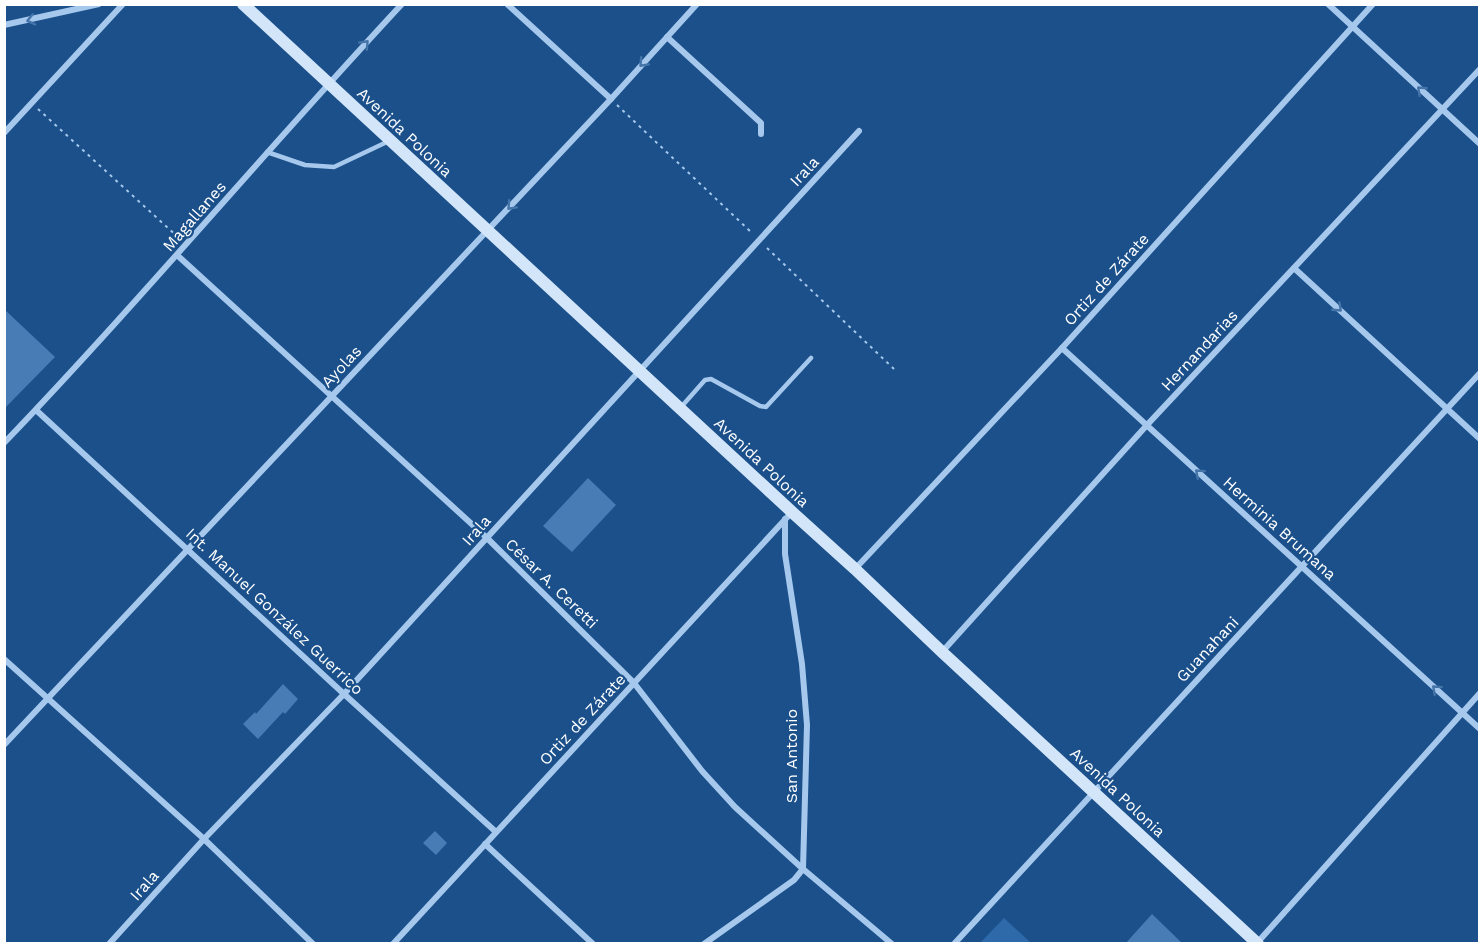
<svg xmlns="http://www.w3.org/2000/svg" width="1484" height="948" viewBox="0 0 1484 948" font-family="'Work Sans',sans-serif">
<rect width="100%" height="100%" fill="#1b508b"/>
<path fill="#2e6aa9" d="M1004,918L1031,943H980Z"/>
<g fill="#487cb5">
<path d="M4,309L55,357L4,409Z"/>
<path d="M588,478L616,505L572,552L543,526Z"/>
<path d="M283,684L298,699L285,714L283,712L258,739L243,724L255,712L256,714Z"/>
<path d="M435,831L447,843L436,855L423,843Z"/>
<path d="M1152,914L1183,944H1125Z"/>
</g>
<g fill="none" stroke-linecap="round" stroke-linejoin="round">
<g stroke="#a6c8ed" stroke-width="2" stroke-dasharray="3 4.5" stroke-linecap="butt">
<path d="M617,105L752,233"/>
<path d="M38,109L180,239"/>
<path d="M767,248L894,369"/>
</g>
<g stroke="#a6c8ed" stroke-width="4.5">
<path d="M267,152L305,165L334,167L389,141"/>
<path d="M682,406L705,380L711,379L760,406L766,407L811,358"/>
</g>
<g stroke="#a6c8ed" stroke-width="6">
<path d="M507,4L611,99"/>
<path d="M1328,4L1480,144"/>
<path d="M4,25L99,4"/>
<path d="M667,37L761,123V134"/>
<path d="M4,133L123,4"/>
<path d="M177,255L487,538L634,683L702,771L735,807L803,869L892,944"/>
<path d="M1294,268L1480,439"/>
<path d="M1062,348L1480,729"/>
<path d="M36,410L344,694L496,832"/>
<path d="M4,443C141,300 267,149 402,4"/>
<path d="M855,569L1062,348L1373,4"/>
<path d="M942,652L1147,425L1480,69"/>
<path d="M4,659L204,839L313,944"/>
<path d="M4,745L611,99L697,4"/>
<path d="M485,844L593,944"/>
<path d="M1257,943L1480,693"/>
<path d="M109,944L204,839L344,694L859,131"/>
<path d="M393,944L792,512"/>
<path d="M704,944L794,880L803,869L807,725L802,664L785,554V519"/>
<path d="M954,944L1480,373"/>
</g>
<path stroke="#d2e5f9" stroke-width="12" d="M243,4L792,512L855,569L942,652L1258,944"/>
</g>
<defs><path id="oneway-chevron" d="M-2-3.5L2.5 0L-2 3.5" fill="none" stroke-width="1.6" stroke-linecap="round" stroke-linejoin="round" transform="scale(1.5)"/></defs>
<g stroke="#4574a8">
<use href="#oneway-chevron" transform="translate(31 20) rotate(167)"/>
<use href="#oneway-chevron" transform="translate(365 44) rotate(-47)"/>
<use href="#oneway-chevron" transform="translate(643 63) rotate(133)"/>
<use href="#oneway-chevron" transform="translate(1421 90) rotate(-137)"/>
<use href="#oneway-chevron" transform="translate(511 206) rotate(133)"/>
<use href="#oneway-chevron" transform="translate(1338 308) rotate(43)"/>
<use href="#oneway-chevron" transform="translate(1199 473) rotate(-138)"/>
<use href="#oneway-chevron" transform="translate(1436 689) rotate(-138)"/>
</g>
<g text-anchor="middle" stroke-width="4.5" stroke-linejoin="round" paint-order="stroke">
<g font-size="16" fill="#fff" stroke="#1b508b">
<text transform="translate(405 132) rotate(43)" y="6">Avenida Polonia</text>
<text transform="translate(804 171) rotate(-47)" y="6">Irala</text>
<text transform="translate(194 216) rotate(-49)" y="6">Magallanes</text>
<text transform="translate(1106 279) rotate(-48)" y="6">Ortiz de Zárate</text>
<text transform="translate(1199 350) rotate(-47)" y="6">Hernandarias</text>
<text transform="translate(341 366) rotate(-47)" y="6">Ayolas</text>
<text transform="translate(762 462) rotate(43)" y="6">Avenida Polonia</text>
<text transform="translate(1280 528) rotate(42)" y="6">Herminia Brumana</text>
<text transform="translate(476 530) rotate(-48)" y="6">Irala</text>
<text transform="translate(552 583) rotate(44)" y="6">César A. Ceretti</text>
<text transform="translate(275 611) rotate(43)" y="6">Int. Manuel González Guerrico</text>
<text transform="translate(1207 649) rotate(-47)" y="6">Guanahani</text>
<text transform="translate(582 719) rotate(-47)" y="6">Ortiz de Zárate</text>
<text transform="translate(791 756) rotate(-90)" y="6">San Antonio</text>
<text transform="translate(1118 792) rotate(43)" y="6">Avenida Polonia</text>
<text transform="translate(144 885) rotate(-48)" y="6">Irala</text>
</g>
</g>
<rect width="1484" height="948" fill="none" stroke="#ffffff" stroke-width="12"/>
</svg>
